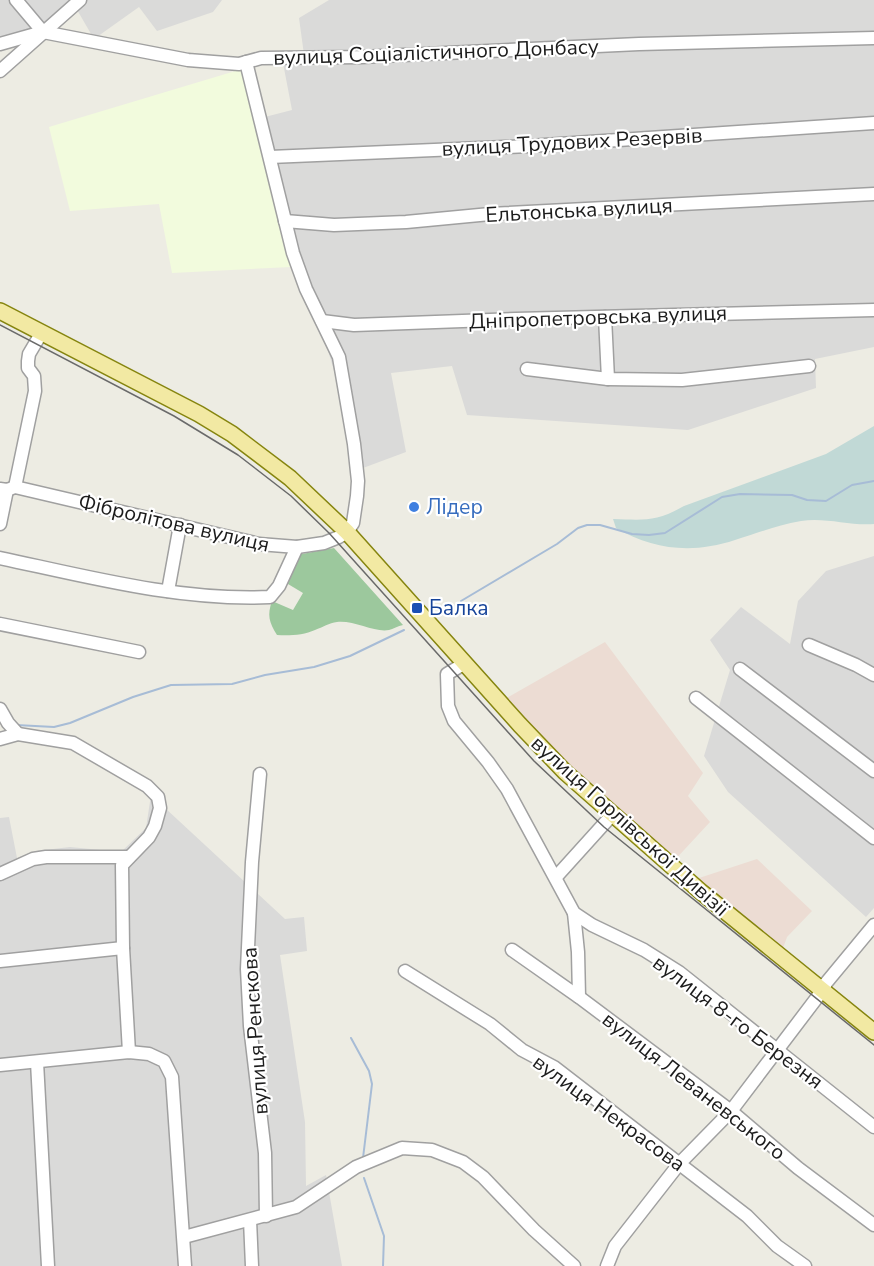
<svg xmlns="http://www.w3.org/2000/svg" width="874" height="1266" viewBox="0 0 874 1266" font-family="'Nunito Sans',sans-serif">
<rect width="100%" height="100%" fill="#edece3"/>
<g fill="#dadad9">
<path d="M0,0H74L37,32L0,41Z"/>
<path d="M85,0H222L213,12L157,31L139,7L94,39L76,8Z"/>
<path d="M329,0H874V347L815,359L816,388L688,430L467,415L452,366L391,373L406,452L363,468L296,243L261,118L292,110L283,63L305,62L299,18Z"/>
<path d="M874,556V908L866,917L728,792L704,756L730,670L710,640L741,607L790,644L798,601L826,571Z"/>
<path d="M151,795L285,919L304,917L307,951L280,955L305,1122L306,1186L326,1175L342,1266H0V818L9,817L17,858L36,851L70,847L121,852L146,828Z"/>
</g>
<g fill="#ecdcd3">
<path d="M605,642L703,773L688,796L710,822L672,863L575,775L505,699Z"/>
<path d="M757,859L812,911L787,937L781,954L693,880Z"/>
</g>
<path fill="#f2fbdd" d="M242,69L291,267L172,273L159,204L70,211L49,127Z"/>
<path fill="#9cc89d" d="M334,548L403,625C398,626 393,629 389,630C375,633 354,620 337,622C329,623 323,627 315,630C304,635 289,636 277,635C269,622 267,615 272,601L293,610L303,593L288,584L291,556Z"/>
<path fill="#c1d9d6" d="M874,426V524C850,526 825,517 801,521C777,525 758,533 735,540C693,554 653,550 616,528L613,519C644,520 656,522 684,506L826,454Z"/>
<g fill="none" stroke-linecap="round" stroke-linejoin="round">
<g stroke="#a7bcd6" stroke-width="2">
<path d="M461,601L557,544L578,528L587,525H600L632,534L649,535L665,533L722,497L740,494L792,495L807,500L826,501L852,485L874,481"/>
<path d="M16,725L54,727L70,723L133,697L171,685L232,684L265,675L314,667L350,656L404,630"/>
<path d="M351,1038L369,1071L372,1084L363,1158"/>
<path d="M364,1178L384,1236L383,1266"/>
</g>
<defs>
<g id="minor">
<path d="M16,0L43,32L188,60L239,64L261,58L361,57L639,44L874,38"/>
<path d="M0,44L39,33"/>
<path d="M0,71L80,0"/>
<path d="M270,157L529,146L874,123"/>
<path d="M285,221L334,225L406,222L490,214L874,194"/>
<path d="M605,317L608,379"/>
<path d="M322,321L354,325L516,319L874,310"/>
<path d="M527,369L608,379L682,380L809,366"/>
<path d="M15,487L35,391L34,376L28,368V361L29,354L42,332"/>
<path d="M0,489L7,490L15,487L259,544L297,547L324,543L339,537L347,532L353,523L357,496L358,481L354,444L339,357L306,289L293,253L246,62"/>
<path d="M0,524L7,490"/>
<path d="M0,558C89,577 179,601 270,597L279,586L297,547"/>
<path d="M168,591L180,525"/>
<path d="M0,624L139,652"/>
<path d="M809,645L856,665L874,675"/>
<path d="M465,663L447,674L448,706L454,721L488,762L507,789L574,913L592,925L644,950L679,972L874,1127"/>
<path d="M740,669L874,771"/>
<path d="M696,698L874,838"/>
<path d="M0,709L8,723L18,734"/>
<path d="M0,739L18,734L73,743L147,786L158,797L160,808L155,826L149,837L122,865L123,948L129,1052"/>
<path d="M260,774L252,862L247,969L250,1026L265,1153L266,1216"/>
<path d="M0,874L33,859L46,857H129"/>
<path d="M556,877L612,815"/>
<path d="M574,913L578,952L579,997"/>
<path d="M512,950L579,997L731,1111L798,1168L874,1225"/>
<path d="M0,961L123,948"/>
<path d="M405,971L490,1024L522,1050L554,1067L747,1216L777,1246L805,1266"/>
<path d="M37,1062L48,1266"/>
<path d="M0,1065L129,1052L149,1054L164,1061L172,1077L185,1266"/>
<path d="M250,1220L252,1266"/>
<path d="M184,1237L296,1207L356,1167L402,1148L432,1150L463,1162L483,1177L534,1230L574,1266"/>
<path d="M607,1266L615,1246L679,1164L731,1111L822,991L826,983L874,925"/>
</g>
<path id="major" d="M0,311L199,414L232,434L290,478L347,532L520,725L565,772L700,891L874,1032"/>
</defs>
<use href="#minor" stroke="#a0a0a0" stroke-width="15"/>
<use href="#major" stroke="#86850f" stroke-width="18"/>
<use href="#minor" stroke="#fff" stroke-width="12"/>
<use href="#major" stroke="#f2e9a3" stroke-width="15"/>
<path stroke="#6a6a6a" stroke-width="1.5" d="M0,325L174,416L238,455L291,496L329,533L534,761L604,827L874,1045"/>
</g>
<circle fill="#3f7fe0" stroke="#fff" stroke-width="2" cx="414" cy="507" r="6"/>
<rect fill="#1a4fb4" stroke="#fff" stroke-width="2" x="411" y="602" width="12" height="12" rx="3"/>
<g text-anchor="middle" stroke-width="4.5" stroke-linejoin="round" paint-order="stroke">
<g font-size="21" fill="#1c1c1c" stroke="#fff">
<text transform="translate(436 52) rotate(-2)" y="7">вулиця Соціалістичного Донбасу</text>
<text transform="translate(572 142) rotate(-3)" y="7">вулиця Трудових Резервів</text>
<text transform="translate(579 210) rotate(-3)" y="7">Ельтонська вулиця</text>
<text transform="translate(598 317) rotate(-2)" y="7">Дніпропетровська вулиця</text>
<text transform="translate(174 523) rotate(13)" y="7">Фібролітова вулиця</text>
<text transform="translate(630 826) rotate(42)" y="7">вулиця Горлівської Дивізії</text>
<text transform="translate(738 1022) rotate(37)" y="7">вулиця 8-го Березня</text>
<text transform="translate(255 1031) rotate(-94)" y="7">вулиця Ренскова</text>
<text transform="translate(694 1086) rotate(38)" y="7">вулиця Леваневського</text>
<text transform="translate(609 1113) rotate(36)" y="7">вулиця Некрасова</text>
</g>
<g font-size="21" fill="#366cbe" stroke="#fff" text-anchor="start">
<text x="426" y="514">Лідер</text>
</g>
<g font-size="21" fill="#164399" stroke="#fff" text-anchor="start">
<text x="429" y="615">Балка</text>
</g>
</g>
</svg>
